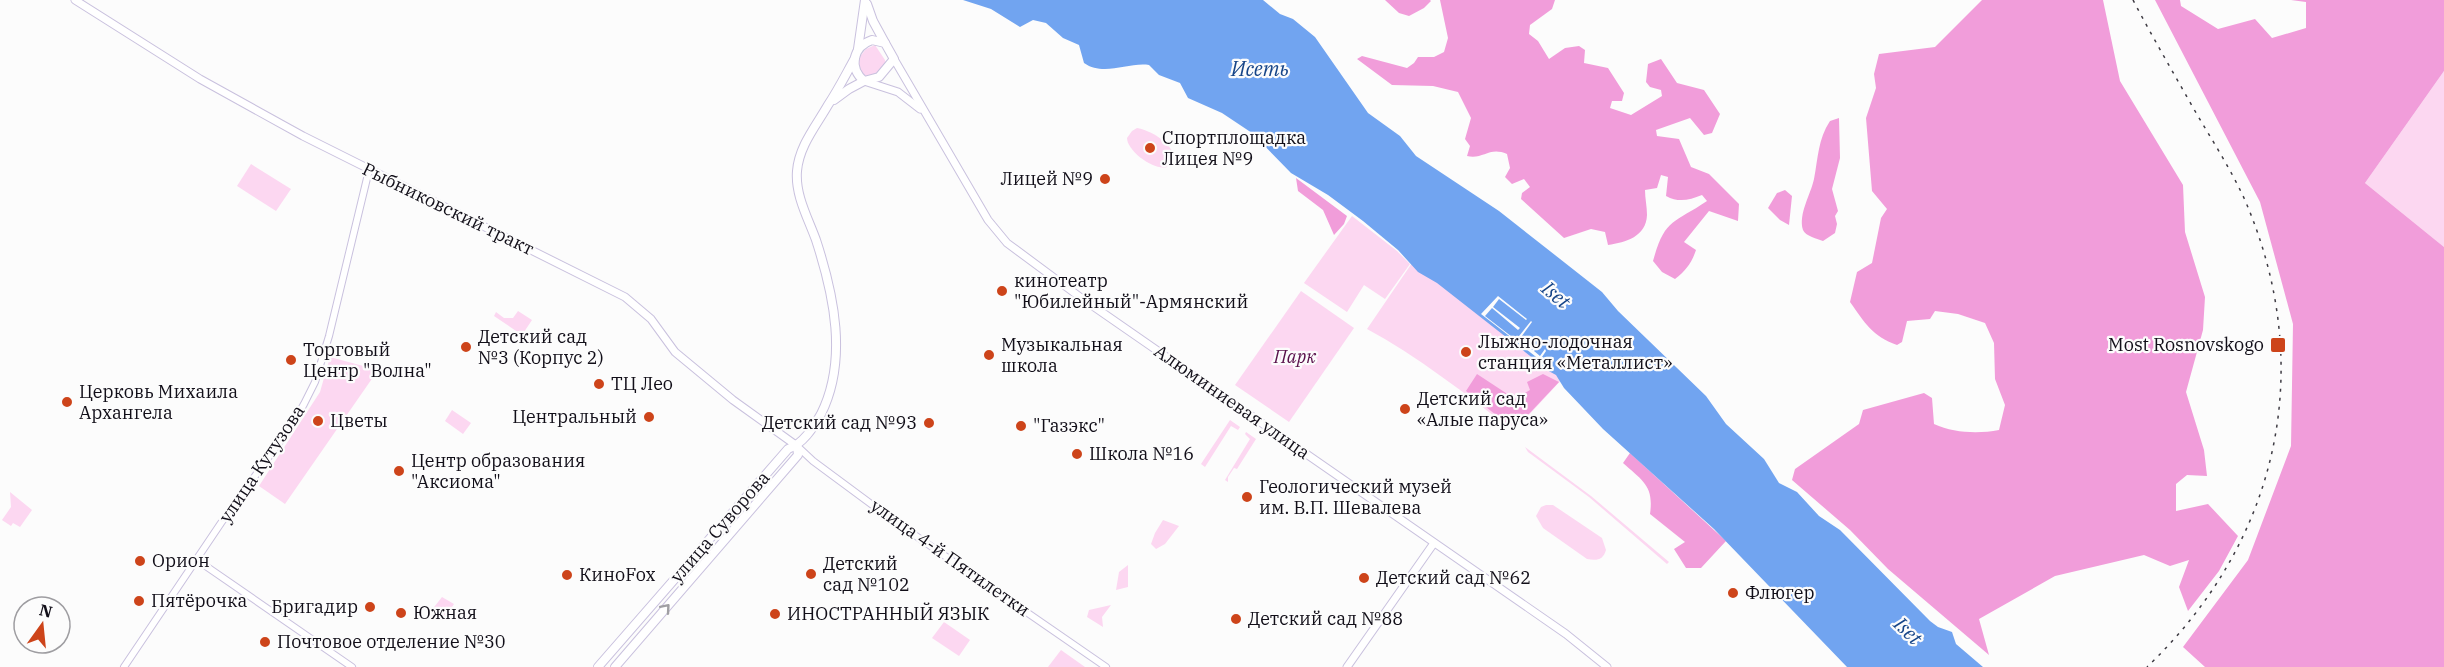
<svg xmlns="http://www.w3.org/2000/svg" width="2444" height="667" viewBox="0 0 2444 667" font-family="'IBM Plex Serif',serif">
<rect width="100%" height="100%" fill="#fcfcfc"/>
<g fill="#fcd7f1">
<path d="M875,45L885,60L886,64L878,73L866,76L860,71L858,59L866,49Z"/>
<path d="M2444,71V247L2365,183Z"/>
<path d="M1137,128C1150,130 1172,143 1174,157L1167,167C1154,171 1127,151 1127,138L1132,131Z"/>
<path d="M251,164L291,189L276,211L237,186Z"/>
<path d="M1352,216L1397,251L1410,264L1385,299L1364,285L1347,312L1304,283Z"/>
<path d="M1412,263L1564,377L1527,417L1520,420L1512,430C1466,394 1417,356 1367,329Z"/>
<path d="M1301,291L1354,328L1289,422L1235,385Z"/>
<path d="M518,311L532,320L522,335L494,316L496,312L504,318H513Z"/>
<path d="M330,357L378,370L285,504L259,486L320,392Z"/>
<path d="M452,410L471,423L463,434L445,421Z"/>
<path d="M1230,420L1240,427L1238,430L1231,426L1205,467L1201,464Z"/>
<path d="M1246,432L1256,439L1237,469L1234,468L1228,477V482L1225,480L1250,439L1245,434Z"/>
<path d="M1525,447L1591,496L1669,562L1667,564L1589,497L1528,452Z"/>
<path d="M10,492L32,510L20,527L13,523L11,526L2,520L11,507Z"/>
<path d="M1546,505H1553L1602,538L1606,550C1603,560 1597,561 1587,559L1543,528L1536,516L1541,507Z"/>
<path d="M1163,520L1179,526L1165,544L1156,549L1151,544L1155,533Z"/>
<path d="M1128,565V587L1116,590L1119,572Z"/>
<path d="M442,597L454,604L444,619L431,611Z"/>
<path d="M1111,605L1102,617L1103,627L1087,617L1089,610Z"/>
<path d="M944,622L970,640L959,656L932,638Z"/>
<path d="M1061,650L1085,667H1048Z"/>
</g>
<g fill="#f19dda">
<path d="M1385,0H1430L1431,1L1424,8L1409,16L1399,13Z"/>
<path d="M1440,0H1555L1552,9L1530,25L1529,34L1538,41L1549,59L1565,48L1579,46L1585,50L1584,63L1608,68L1624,93L1622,101H1612L1610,108L1631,115L1662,96L1661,90L1650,87L1646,82L1648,64L1661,59L1677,83L1704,90L1720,114L1712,133L1704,135L1690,118L1656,130L1657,136L1679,139L1691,167L1709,174L1739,204L1738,221L1709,211L1684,242L1696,250C1692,262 1686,271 1675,279L1662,272L1653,261C1665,218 1673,224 1707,201L1702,195C1689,200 1679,203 1666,196L1668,177L1661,175L1657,188L1645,190C1645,198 1647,207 1647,215C1646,237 1626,242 1608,245L1605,232L1591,229L1564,238L1521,199L1522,193L1530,187L1524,179L1512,184L1505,177L1510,168L1507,154C1489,146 1483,160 1467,156L1470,146L1465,139L1471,118L1458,92L1433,86L1392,85L1357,59L1362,56L1407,68L1414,63L1418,57H1434L1444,52L1448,38Z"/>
<path d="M1982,0H2103L2120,81L2183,185L2185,232L2205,297L2203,330L2186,392L2204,450L2207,476L2187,475L2176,484V511L2208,504L2238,536L2219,571L2188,611L2179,587L2189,560L2170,566L2144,555L2055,576L1979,619L1989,655L1888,569L1850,530L1792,480L1795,469L1859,424L1863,410L1924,393L1932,398L1934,424C1954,433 1978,434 1999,430L2005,405L1995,379L1994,343L1985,323L1958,314L1935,311L1930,319L1907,321L1902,342L1897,345C1872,336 1865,323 1850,302L1857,272L1872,263L1881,218L1887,209L1872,191L1866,118L1876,88L1874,74L1879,54L1935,47Z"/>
<path d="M2155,0H2180L2181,6L2218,29L2255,19L2272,38L2306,28V2L2291,0H2444V71L2365,183L2444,247V667H2205L2183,647L2248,560L2291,446L2293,324L2260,202Z"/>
<path d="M1839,118L1840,158L1832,189L1838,211L1835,216L1837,224L1835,233L1823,241C1818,239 1805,236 1803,230C1798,214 1811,194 1814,179C1818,158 1818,139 1830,121Z"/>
<path d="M1296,178L1347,216L1344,224L1334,235L1323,210L1298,191Z"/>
<path d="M1785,190L1792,196L1789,225L1780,220L1768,208L1777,193Z"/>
<path d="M1477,374L1515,399L1530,390L1527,382L1543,374L1559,382L1526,417H1512L1506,423L1466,391Z"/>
<path d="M1630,453L1726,541L1701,568H1686L1674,549L1685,542L1650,514C1654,486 1643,481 1623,463Z"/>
</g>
<path fill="#71a4f0" d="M963,0H1263L1280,14L1293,19L1315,37L1368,113L1400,136L1416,156L1499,211L1602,292L1618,311L1706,396L1726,424L1764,459L1779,483L1797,492L1819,516L1840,530L1930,621L1938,627L1952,632L1956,644L1983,667H1847L1714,529L1603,429L1564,388L1556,375L1534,363V359L1437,283L1418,272L1398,250L1363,221L1328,195L1291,173L1252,133L1222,113L1188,98L1180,83L1159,75L1149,65C1128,62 1104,77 1084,63L1079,45L1063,38L1046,23L1033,20L1020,27L991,9Z"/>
<path fill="#fcfcfc" d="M1498,296L1527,319L1526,320L1499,299L1493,307L1520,328L1518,330L1492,308L1485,316L1516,340L1531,321L1532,322L1519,340L1532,350L1537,344L1539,345L1534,351L1540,356L1545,349L1546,351L1540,360L1481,314Z"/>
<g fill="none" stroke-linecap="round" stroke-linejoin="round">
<defs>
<g id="tertiary">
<path d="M797,446L813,461L890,518L1106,667"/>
<path d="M197,560L352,667"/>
<path d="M124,667L221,523L292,425L304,404L315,382L329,336L369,170"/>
</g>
<g id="secondary">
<path d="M75,0L200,79L303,136L625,297L651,319L675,352L733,400L797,446"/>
<path d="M894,59L988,220L1007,243L1080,297L1566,634L1607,667"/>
<path d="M864,81L898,92L920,109"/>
<path d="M1347,667L1434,543"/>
</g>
<g id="primary">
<path d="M867,4L873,21L885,43"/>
<path d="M872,40L885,43L894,59L879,77L864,81C849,68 852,47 872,40Z"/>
<path d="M858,49L865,0"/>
<path d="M834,100L849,89L864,81"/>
<path d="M598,667L788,449C803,444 813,428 821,414C848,360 834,295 816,240C808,218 795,195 797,171C799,146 816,126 828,105C838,90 846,74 855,58"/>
<path d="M615,667L798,455L797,446"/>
</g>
</defs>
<use href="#tertiary" stroke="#c9c1de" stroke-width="8"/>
<use href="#secondary" stroke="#c9c1de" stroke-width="9"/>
<use href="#primary" stroke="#c9c1de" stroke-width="10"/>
<use href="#tertiary" stroke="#fff" stroke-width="6"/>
<use href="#secondary" stroke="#fff" stroke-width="7"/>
<use href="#primary" stroke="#fff" stroke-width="8"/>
<path stroke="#3e3b43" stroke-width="1.5" stroke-dasharray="3 6" stroke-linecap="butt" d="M2133,0C2153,38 2174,74 2195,111C2212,140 2230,168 2244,198C2318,367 2279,541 2147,667"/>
</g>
<defs><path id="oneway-chevron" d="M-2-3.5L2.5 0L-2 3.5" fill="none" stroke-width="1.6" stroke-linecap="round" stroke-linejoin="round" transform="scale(1.5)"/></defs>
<use stroke="#a09fa3" href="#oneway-chevron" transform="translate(666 608) rotate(-49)"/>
<g fill="#cd441a" stroke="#fcfcfc" stroke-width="2">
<circle cx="1150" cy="148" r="6"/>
<circle cx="1105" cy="179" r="6"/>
<circle cx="1002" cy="291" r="6"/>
<rect x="2270" y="337" width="16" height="16" rx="3"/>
<circle cx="466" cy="347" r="6"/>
<circle cx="1466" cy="352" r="6"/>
<circle cx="989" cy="355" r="6"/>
<circle cx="291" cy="360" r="6"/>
<circle cx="599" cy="384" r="6"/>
<circle cx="67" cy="402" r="6"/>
<circle cx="1405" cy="409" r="6"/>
<circle cx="649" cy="417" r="6"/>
<circle cx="318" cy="421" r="6"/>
<circle cx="929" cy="423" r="6"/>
<circle cx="1021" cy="426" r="6"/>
<circle cx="1077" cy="454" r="6"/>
<circle cx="399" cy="471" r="6"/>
<circle cx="1247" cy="497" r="6"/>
<circle cx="140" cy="561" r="6"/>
<circle cx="811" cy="574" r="6"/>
<circle cx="567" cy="575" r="6"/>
<circle cx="1364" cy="578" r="6"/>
<circle cx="1733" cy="593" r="6"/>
<circle cx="139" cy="601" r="6"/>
<circle cx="370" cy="607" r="6"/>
<circle cx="401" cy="613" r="6"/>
<circle cx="775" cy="614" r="6"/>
<circle cx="1236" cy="619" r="6"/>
<circle cx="265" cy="642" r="6"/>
</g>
<g text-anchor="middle" stroke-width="4.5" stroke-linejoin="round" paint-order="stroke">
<g font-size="18" fill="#110e18" stroke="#fcfcfc" text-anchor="start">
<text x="1162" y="144">Спортплощадка<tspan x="1162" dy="21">Лицея №9</tspan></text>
<text x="1093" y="185" text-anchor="end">Лицей №9</text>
<text x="1014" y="287">кинотеатр<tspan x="1014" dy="21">"Юбилейный"-Армянский</tspan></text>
<text x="478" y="343">Детский сад<tspan x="478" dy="21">№3 (Корпус 2)</tspan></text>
<text x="1478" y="348">Лыжно-лодочная<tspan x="1478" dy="21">станция «Металлист»</tspan></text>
<text x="1001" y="351">Музыкальная<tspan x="1001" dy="21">школа</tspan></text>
<text x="2264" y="351" text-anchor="end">Most Rosnovskogo</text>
<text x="303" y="356">Торговый<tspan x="303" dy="21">Центр "Волна"</tspan></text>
<text x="611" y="390">ТЦ Лео</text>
<text x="79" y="398">Церковь Михаила<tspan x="79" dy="21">Архангела</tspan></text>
<text x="1417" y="405">Детский сад<tspan x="1417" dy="21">«Алые паруса»</tspan></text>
<text x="637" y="423" text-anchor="end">Центральный</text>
<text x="330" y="427">Цветы</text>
<text x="917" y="429" text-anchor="end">Детский сад №93</text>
<text x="1033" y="432">"Газэкс"</text>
<text x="1089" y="460">Школа №16</text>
<text x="411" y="467">Центр образования<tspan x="411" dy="21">"Аксиома"</tspan></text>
<text x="1259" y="493">Геологический музей<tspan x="1259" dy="21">им. В.П. Шевалева</tspan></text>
<text x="152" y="567">Орион</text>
<text x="823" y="570">Детский<tspan x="823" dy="21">сад №102</tspan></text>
<text x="579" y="581">КиноFox</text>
<text x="1376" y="584">Детский сад №62</text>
<text x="1745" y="599">Флюгер</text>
<text x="151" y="607">Пятёрочка</text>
<text x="358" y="613" text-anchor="end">Бригадир</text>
<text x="413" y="619">Южная</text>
<text x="787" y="620">ИНОСТРАННЫЙ ЯЗЫК</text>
<text x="1248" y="625">Детский сад №88</text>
<text x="277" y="648">Почтовое отделение №30</text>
</g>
<g font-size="18" fill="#110e18" stroke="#fcfcfc">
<text transform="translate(448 209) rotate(26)" y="6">Рыбниковский тракт</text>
<text transform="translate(1232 402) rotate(35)" y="6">Алюминиевая улица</text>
<text transform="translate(262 464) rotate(-56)" y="6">улица Кутузова</text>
<text transform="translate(720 527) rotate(-49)" y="6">улица Суворова</text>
<text transform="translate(950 558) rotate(35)" y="6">улица 4-й Пятилетки</text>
</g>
<g font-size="18" font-style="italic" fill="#59104b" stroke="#fcfcfc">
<text x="1295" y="363">Парк</text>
</g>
<g font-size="20" font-style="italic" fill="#164588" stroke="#fcfcfc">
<text x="1260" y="76">Исеть</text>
<text transform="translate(1556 295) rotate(40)" y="7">Iset</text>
<text transform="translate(1908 631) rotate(44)" y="7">Iset</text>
</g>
</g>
<g transform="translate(42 625) rotate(15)"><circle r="28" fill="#fcfcfc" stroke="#9e9da1" stroke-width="1.5"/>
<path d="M0-4.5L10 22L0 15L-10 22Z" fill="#cd441a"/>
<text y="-9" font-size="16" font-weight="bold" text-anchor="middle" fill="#110e18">N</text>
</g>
</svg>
